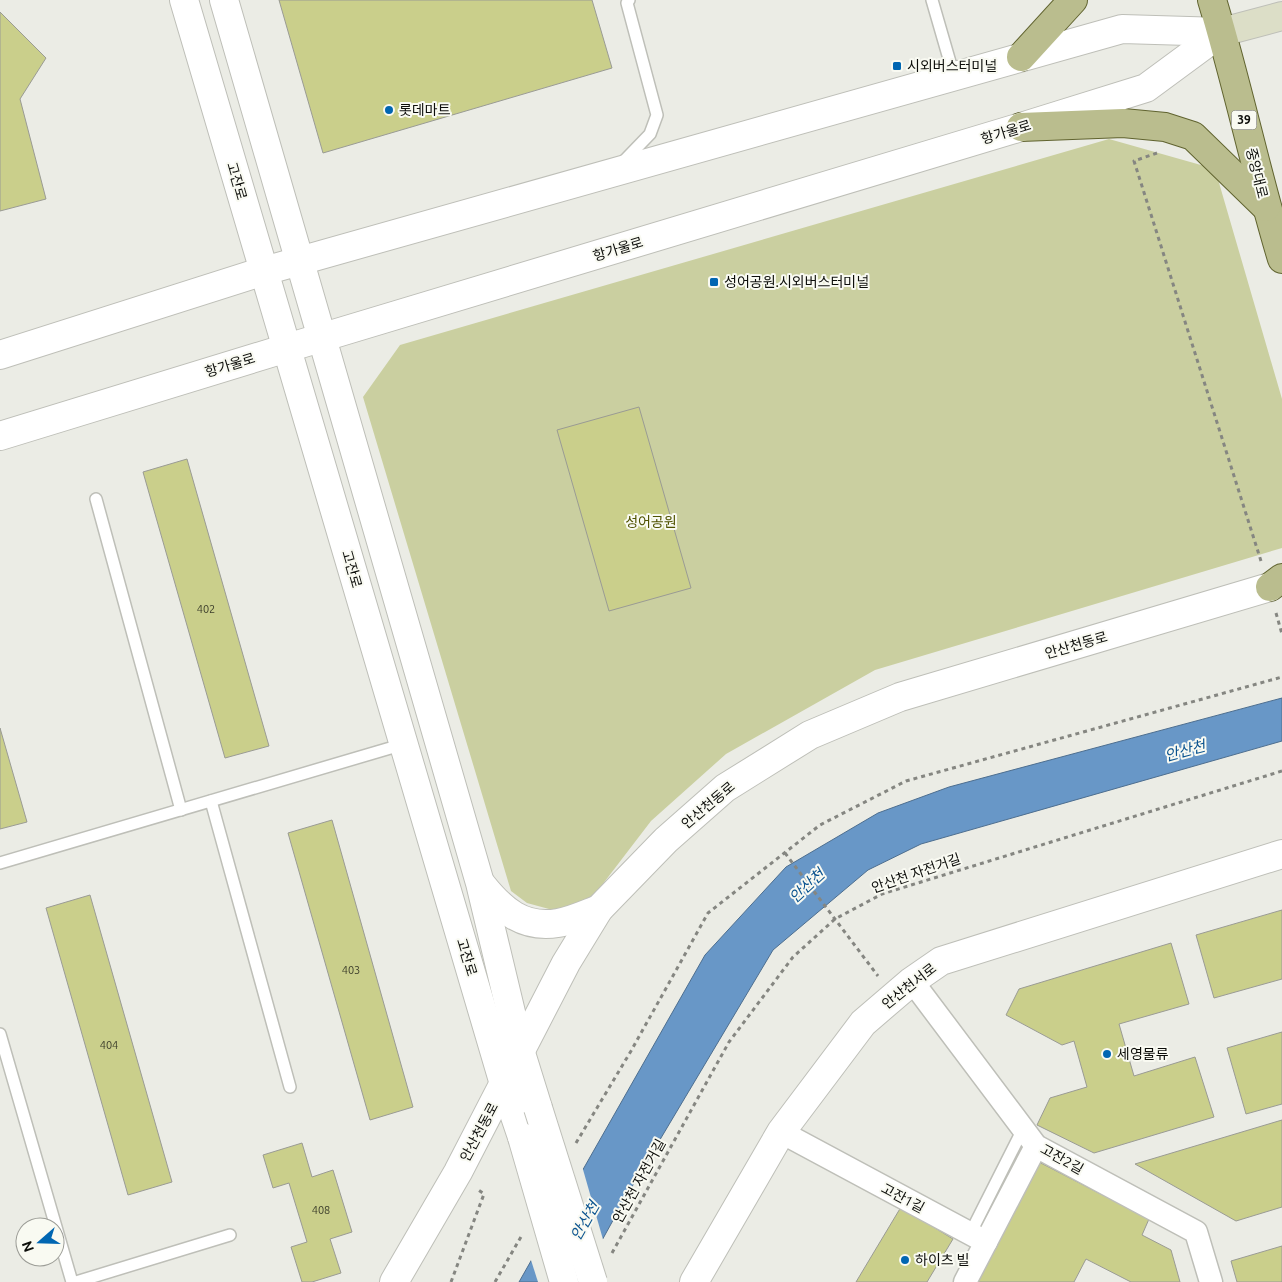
<svg xmlns="http://www.w3.org/2000/svg" width="1282" height="1282" viewBox="0 0 1282 1282" font-family="Ubuntu,'Noto Sans KR',sans-serif">
<rect width="100%" height="100%" fill="#ebece5"/>
<path fill="#cacfa0" d="M1109,139L1215,169L1282,399V548L875,670L726,754L651,821L589,902L570,909H549L527,903L511,891L363,397L400,345Z"/>
<path fill="#6897c7" stroke="#4d6e8f" d="M1282,698V741L921,844L868,870L773,950L627,1195L579,1282H519L705,955L786,867L878,813L949,787Z"/>
<path fill="#ebece5" d="M582,1166L604,1243L582,1282H538L530,1257Z"/>
<g fill="#cacf8b" stroke="#9a9b94">
<path d="M279,0H592L612,68L323,153Z"/>
<path d="M0,12L46,58L20,99L46,199L0,211Z"/>
<path d="M639,407L691,588L609,611L557,430Z"/>
<path d="M187,459L269,746L225,758L143,472Z"/>
<path d="M0,728L27,822L0,829Z"/>
<path d="M332,820L413,1107L370,1120L288,833Z"/>
<path d="M90,895L172,1182L128,1195L46,908Z"/>
<path d="M1282,910V979L1214,998L1196,935Z"/>
<path d="M1171,943L1189,1004L1119,1024L1134,1076L1195,1057L1214,1117L1094,1153L1037,1125L1050,1098L1087,1087L1074,1041L1062,1045L1006,1015L1019,989Z"/>
<path d="M1282,1032V1104L1246,1114L1227,1048Z"/>
<path d="M1282,1120V1207L1236,1221L1135,1164Z"/>
<path d="M302,1143L312,1177L333,1170L352,1232L330,1239L341,1273L312,1282H302L291,1247L307,1242L289,1183L273,1188L263,1155Z"/>
<path d="M1039,1162L1149,1219L1142,1235L1171,1250L1180,1282H1131L1086,1259L1074,1282H978Z"/>
<path d="M901,1207L953,1239L927,1282H856Z"/>
<path d="M1282,1246V1282H1237L1231,1261Z"/>
</g>
<g fill="none" stroke-linecap="round" stroke-linejoin="round">
<defs>
<g id="service">
<path d="M932,0L954,76"/>
<path d="M622,163L650,134L657,115L627,3L629,0"/>
<path d="M96,499L181,810"/>
<path d="M211,801L290,1087"/>
<path d="M0,863L404,744"/>
<path d="M0,1034L72,1282"/>
<path d="M970,1234L1023,1129"/>
<path d="M76,1282L230,1235"/>
</g>
<g id="minor">
<path d="M912,981L1036,1146L1196,1232L1211,1282"/>
<path d="M781,1132L986,1242L965,1282"/>
<path d="M986,1242L1036,1146"/>
</g>
<g id="tertiary">
<path d="M184,0L504,1084L522,1137"/>
<path d="M224,0L480,883L520,1050L538,1108"/>
<path d="M0,355L264,271L1122,29L1222,32"/>
<path d="M0,436L287,348L1021,127L1146,88L1222,32"/>
<path d="M482,885C502,910 523,929 558,923C571,921 586,914 599,909"/>
<path d="M394,1282L458,1172L566,963L599,909L666,840L725,788L810,735L900,697L1270,587"/>
<path d="M694,1282L781,1132L863,1023L912,981L941,961L1282,854"/>
</g>
<path id="secondary" d="M1222,32L1282,16"/>
<g id="primary">
<path d="M1212,0C1238,86 1256,173 1282,259"/>
<path d="M1021,57L1073,0"/>
<path d="M1021,127L1123,123L1165,127L1193,136L1266,207"/>
<path d="M1270,587L1282,578"/>
</g>
</defs>
<use href="#service" stroke="#bebfb8" stroke-width="14"/>
<use href="#minor" stroke="#bebfb8" stroke-width="25"/>
<use href="#tertiary" stroke="#bebfb8" stroke-width="30"/>
<use href="#secondary" stroke="#bebfb8" stroke-width="30"/>
<use href="#primary" stroke="#60632f" stroke-width="30"/>
<g stroke="#858681" stroke-width="3" stroke-dasharray="4 4" stroke-linecap="butt">
<path d="M1157,153L1134,161L1261,561"/>
<path d="M1276,613L1282,634"/>
<path d="M785,853L878,976"/>
<path d="M576,1143L631,1051L708,913L820,825L906,781L1282,677"/>
<path d="M612,1253L729,1042L793,957L835,919L882,894L1282,771"/>
<path d="M451,1282L484,1194L477,1189"/>
<path d="M495,1282L522,1235"/>
</g>
<use href="#service" stroke="#fff" stroke-width="11"/>
<use href="#minor" stroke="#fff" stroke-width="22"/>
<use href="#tertiary" stroke="#fff" stroke-width="28"/>
<use href="#secondary" stroke="#dcdec7" stroke-width="28"/>
<use href="#primary" stroke="#babd8e" stroke-width="28"/>
<defs>
<g id="tertiary-bridge">
<path d="M538,1108L593,1282"/>
<path d="M522,1137L564,1282"/>
</g>
</defs>
<use href="#tertiary-bridge" stroke="#bebfb8" stroke-width="30" stroke-linecap="butt"/>
<use href="#tertiary-bridge" stroke="#fff" stroke-width="28"/>
</g>
<g fill="#0166b2" stroke="#f9faf2" stroke-width="2">
<rect x="892" y="61" width="10" height="10" rx="2.5"/>
<circle cx="389" cy="110" r="5"/>
<rect x="709" y="277" width="10" height="10" rx="2.5"/>
<circle cx="1107" cy="1054" r="5"/>
<circle cx="905" cy="1260" r="5"/>
</g>
<g text-anchor="middle" stroke-width="4" stroke-linejoin="round" paint-order="stroke">
<g font-size="11" fill="#3c3e2b">
<text x="206" y="613">402</text>
<text x="351" y="974">403</text>
<text x="109" y="1049">404</text>
<text x="321" y="1214">408</text>
</g>
<rect fill="#f9faf2" stroke="#545550" stroke-width="1" x="1231.5" y="110.5" width="25" height="19" rx="4"/>
<g font-size="12" font-weight="bold" fill="#0d0e0b">
<text x="1244" y="124">39</text>
</g>
<g font-size="14" fill="#0d0e0b" stroke="#f9faf2" text-anchor="start">
<text x="907" y="71">시외버스터미널</text>
<text x="399" y="115">롯데마트</text>
<text x="724" y="287">성어공원.시외버스터미널</text>
<text x="1117" y="1059">세영물류</text>
<text x="915" y="1265">하이츠 빌</text>
</g>
<g font-size="14" fill="#0d0e0b" stroke="#f9faf2">
<text transform="translate(1006 132) rotate(-17)" y="5">항가울로</text>
<text transform="translate(1257 173) rotate(76)" y="5">중앙대로</text>
<text transform="translate(237 181) rotate(74)" y="5">고잔로</text>
<text transform="translate(618 249) rotate(-17)" y="5">항가울로</text>
<text transform="translate(230 365) rotate(-17)" y="5">항가울로</text>
<text transform="translate(352 569) rotate(74)" y="5">고잔로</text>
<text transform="translate(1076 645) rotate(-16)" y="5">안산천동로</text>
<text transform="translate(708 805) rotate(-40)" y="5">안산천동로</text>
<text transform="translate(916 873) rotate(-19)" y="5">안산천 자전거길</text>
<text transform="translate(467 957) rotate(73)" y="5">고잔로</text>
<text transform="translate(909 986) rotate(-38)" y="5">안산천서로</text>
<text transform="translate(479 1132) rotate(-62)" y="5">안산천동로</text>
<text transform="translate(1062 1159) rotate(29)" y="5">고잔2길</text>
<text transform="translate(639 1181) rotate(-61)" y="5">안산천 자전거길</text>
<text transform="translate(903 1198) rotate(28)" y="5">고잔1길</text>
</g>
<g font-size="14" fill="#4f5200" stroke="#f9faf2">
<text x="651" y="527">성어공원</text>
</g>
<g font-size="15" font-style="italic" fill="#0a538f" stroke="#f9faf2">
<text transform="translate(1185 751) rotate(-15)" y="5">안산천</text>
<text transform="translate(807 886) rotate(-43)" y="5">안산천</text>
<text transform="translate(585 1221) rotate(-60)" y="5">안산천</text>
</g>
</g>
<g transform="translate(40 1242) rotate(250)"><circle r="24" fill="#f9faf2" stroke="#9b9c96"/>
<path d="M0-4L9 19L0 12L-9 19Z" fill="#0166b2"/>
<text y="-8" font-size="14" font-weight="bold" text-anchor="middle" fill="#0d0e0b">N</text>
</g>
</svg>
